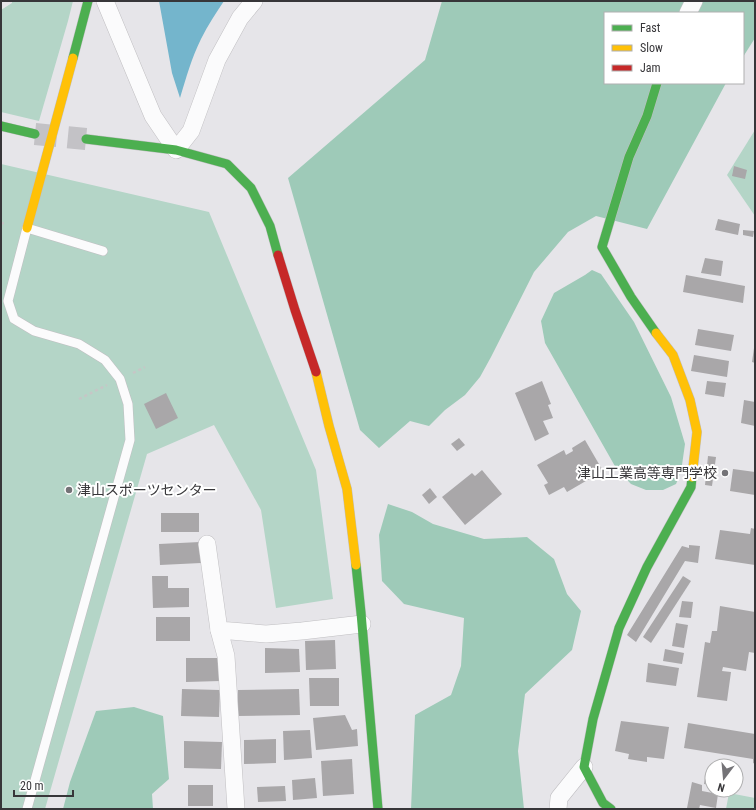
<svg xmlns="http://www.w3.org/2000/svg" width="756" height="810" viewBox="0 0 756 810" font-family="'Roboto Condensed','Noto Sans JP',sans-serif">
<rect width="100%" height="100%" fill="#e6e5e9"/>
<g fill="#b4d5c7">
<path d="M12,1H73L68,21L39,121L1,112V10L12,3Z"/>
<path d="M755,130V216L727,175Z"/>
<path d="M1,164L209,212L316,470L333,599L276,608L261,510L214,425L147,454L45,809H1Z"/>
<path d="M729,793L755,798V809H726Z"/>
</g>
<g fill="#9ecab8">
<path d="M442,1H755V38L743,57V13H605V83H726L647,229L596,216L568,232L534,272L491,357L480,377L465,395L445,410L429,426L410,421L379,448L360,430L288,178L425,60Z"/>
<path d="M592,270L601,274L634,322L671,397L685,444L681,472L676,484L663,490H646L631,484L616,468L545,343L541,321L554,293L585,275Z"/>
<path d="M388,504L412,512L433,524L484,539L527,537L554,559L567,594L581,611L572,650L525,694L518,751L524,809H411L415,715L451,695L461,666L464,618L404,604L382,581L379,535Z"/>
<path d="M134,707L163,716L169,779L152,794L153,809H63L70,782L96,711Z"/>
</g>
<path fill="#74b5cc" d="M159,1H224C216,13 208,25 201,39C192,57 186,78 180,98L172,73Z"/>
<g fill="#a9a7a9">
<path d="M734,166L747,170L745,179L732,176Z"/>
<path d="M718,219L740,224L738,235L715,230Z"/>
<path d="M743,230L754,231L753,237L743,235Z"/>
<path d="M705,258L723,261L721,276L701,273Z"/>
<path d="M686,275L745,286L743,303L683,292Z"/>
<path d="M698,329L734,335L731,351L695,345Z"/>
<path d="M754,348H755V363L752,362Z"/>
<path d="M694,355L729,361L727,377L691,371Z"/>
<path d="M542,381L551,404L548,405L553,418L543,421L549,434L535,441L515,393Z"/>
<path d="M707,381L726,383L724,397L705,394Z"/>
<path d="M166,393L178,418L156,429L144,404Z"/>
<path d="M744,400L755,402V426L741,423Z"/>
<path d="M459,438L465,445L457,451L451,444Z"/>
<path d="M585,440L603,471L567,492L564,487L549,495L544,485L548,483L537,465L564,450L566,455L573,451L572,448Z"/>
<path d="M708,456L716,457L712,486L705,485Z"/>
<path d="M733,469L755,472V495L730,491Z"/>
<path d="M482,470L502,494L465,525L442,497L472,473L475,476Z"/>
<path d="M430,488L437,497L429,504L422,495Z"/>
<rect x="161" y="513" width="38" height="19"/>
<path d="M751,528L755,529V565L715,559L720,530L750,534Z"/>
<path d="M200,542L201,563L160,565L159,544Z"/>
<path d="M689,545L700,546L698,563L685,561L636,642L627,635L682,546L689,548Z"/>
<path d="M152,576H168V588H189V607L153,608Z"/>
<path d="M683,576L691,581L651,643L643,637Z"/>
<path d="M682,601L693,602L691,618L679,617Z"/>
<path d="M720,606L755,612V653L749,652L746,671L723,667L722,671L731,672L727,701L697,697L705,642L710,643L712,631H717Z"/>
<rect x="156" y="617" width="34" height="24"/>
<path d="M676,623L688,625L684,648L672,646Z"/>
<path d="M335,640L336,669L306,670L305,641Z"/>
<path d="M265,648L299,649L300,672L265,673Z"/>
<path d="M665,649L684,653L682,664L663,661Z"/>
<path d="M186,658H220V681L186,682Z"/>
<path d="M648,663L679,668L676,686L646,682Z"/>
<path d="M309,678H339V706H310Z"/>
<path d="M182,689L220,690L219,717L181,716Z"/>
<path d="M299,689L300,715L238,716V690Z"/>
<path d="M345,715L352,730L357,729L358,746L316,750L313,718Z"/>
<path d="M621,721L669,727L664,759L647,757V762L628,759L629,754L615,751Z"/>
<path d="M688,723L755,734V764L753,763V759L684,748Z"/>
<path d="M310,730L312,758L284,760L283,731Z"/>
<path d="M276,739V763L244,764V740Z"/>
<path d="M184,741L222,742L221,769L184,768Z"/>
<path d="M352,759L354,794L323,796L321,761Z"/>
<path d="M706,772L712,773V785L704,784Z"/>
<path d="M315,778L317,798L293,800L292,780Z"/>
<path d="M692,782L702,785V791L718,794L716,808L700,805L699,809L687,808Z"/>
<rect x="188" y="785" width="25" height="21"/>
<path d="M285,786L286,801L258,802L257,787Z"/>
</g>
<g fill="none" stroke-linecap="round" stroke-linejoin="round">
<path stroke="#c3c2c6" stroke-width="22" stroke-dasharray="22 11" stroke-linecap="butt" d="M35,134L86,139"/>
<defs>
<path id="lane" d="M27,809L130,440L128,404L120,379L105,360L79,344L34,331L14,319L8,301L27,228L103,251"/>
<g id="street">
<path d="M105,1L153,116L176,150L191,131L217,60L240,18L254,1"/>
<path d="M688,13L694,1"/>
<path d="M207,544L219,630L266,634L302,631L362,624"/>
<path d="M219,630L226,656L236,809"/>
<path d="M558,809L559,798L584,767"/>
</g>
<g id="fast">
<path d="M73,58L88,1"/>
<path d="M1,126L35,134"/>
<path d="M86,139L176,150L227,164L251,188L270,226L278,255"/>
<path d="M656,333L631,297L602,247L629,157L647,116L657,83"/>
<path d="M356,565L361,613L378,809"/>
<path d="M611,809L603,803L584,767L593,719L619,628L647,567L691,487L692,477"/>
</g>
<g id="slow">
<path d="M27,228L73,58"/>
<path d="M656,333L673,355L690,400L697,432L692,477"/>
<path d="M316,372L329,426L347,489L356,565"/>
</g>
<path id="jam" d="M278,255L295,310L316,372"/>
</defs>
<use href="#lane" stroke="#c0bfc2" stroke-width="10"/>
<use href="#street" stroke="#c0bfc2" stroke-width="18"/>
<use href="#fast" stroke="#c0bfc2" stroke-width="10"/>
<use href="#slow" stroke="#c0bfc2" stroke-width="10"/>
<use href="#jam" stroke="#c0bfc2" stroke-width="10"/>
<g stroke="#c6c6c6" stroke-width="2.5" stroke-dasharray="3 3" stroke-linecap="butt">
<path d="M1,223L7,224"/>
<path d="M133,373L145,367"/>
<path d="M79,399L107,385"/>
</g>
<use href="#lane" stroke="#fbfbfc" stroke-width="9"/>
<use href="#street" stroke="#fbfbfc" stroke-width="17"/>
<use href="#fast" stroke="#4caf50" stroke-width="9"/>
<use href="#slow" stroke="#ffc107" stroke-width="9"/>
<use href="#jam" stroke="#c62828" stroke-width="9"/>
</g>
<g fill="#747377" stroke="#fff" stroke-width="1.5">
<circle cx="725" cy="473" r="4"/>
<circle cx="69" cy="490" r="4"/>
</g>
<g text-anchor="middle" stroke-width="4" stroke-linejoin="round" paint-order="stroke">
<g font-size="14" fill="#373639" stroke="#fff" text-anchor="end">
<text x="717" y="478">津山工業高等専門学校</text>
<text x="77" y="495" text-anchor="start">津山スポーツセンター</text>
</g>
</g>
<rect width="756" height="810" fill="none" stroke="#373639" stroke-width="4"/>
<rect x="604" y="12" width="140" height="72" fill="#ffffff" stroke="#afafb0"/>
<rect x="612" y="25" width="20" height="6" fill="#4caf50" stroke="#afafb0"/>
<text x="640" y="32" font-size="12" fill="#373639">Fast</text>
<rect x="612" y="45" width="20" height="6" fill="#ffc107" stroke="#afafb0"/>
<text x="640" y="52" font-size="12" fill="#373639">Slow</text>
<rect x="612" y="65" width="20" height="6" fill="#c62828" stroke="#afafb0"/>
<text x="640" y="72" font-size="12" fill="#373639">Jam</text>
<g transform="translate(724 778) rotate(196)"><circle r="19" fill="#ffffff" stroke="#afafb0"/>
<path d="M0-3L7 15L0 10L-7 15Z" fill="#747377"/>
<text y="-6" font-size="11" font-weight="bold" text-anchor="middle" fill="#373639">N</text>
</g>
<path d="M14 790v6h59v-6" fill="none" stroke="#373639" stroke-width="2"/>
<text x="20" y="790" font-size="12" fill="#373639" stroke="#ffffff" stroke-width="3" paint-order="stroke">20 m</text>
</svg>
